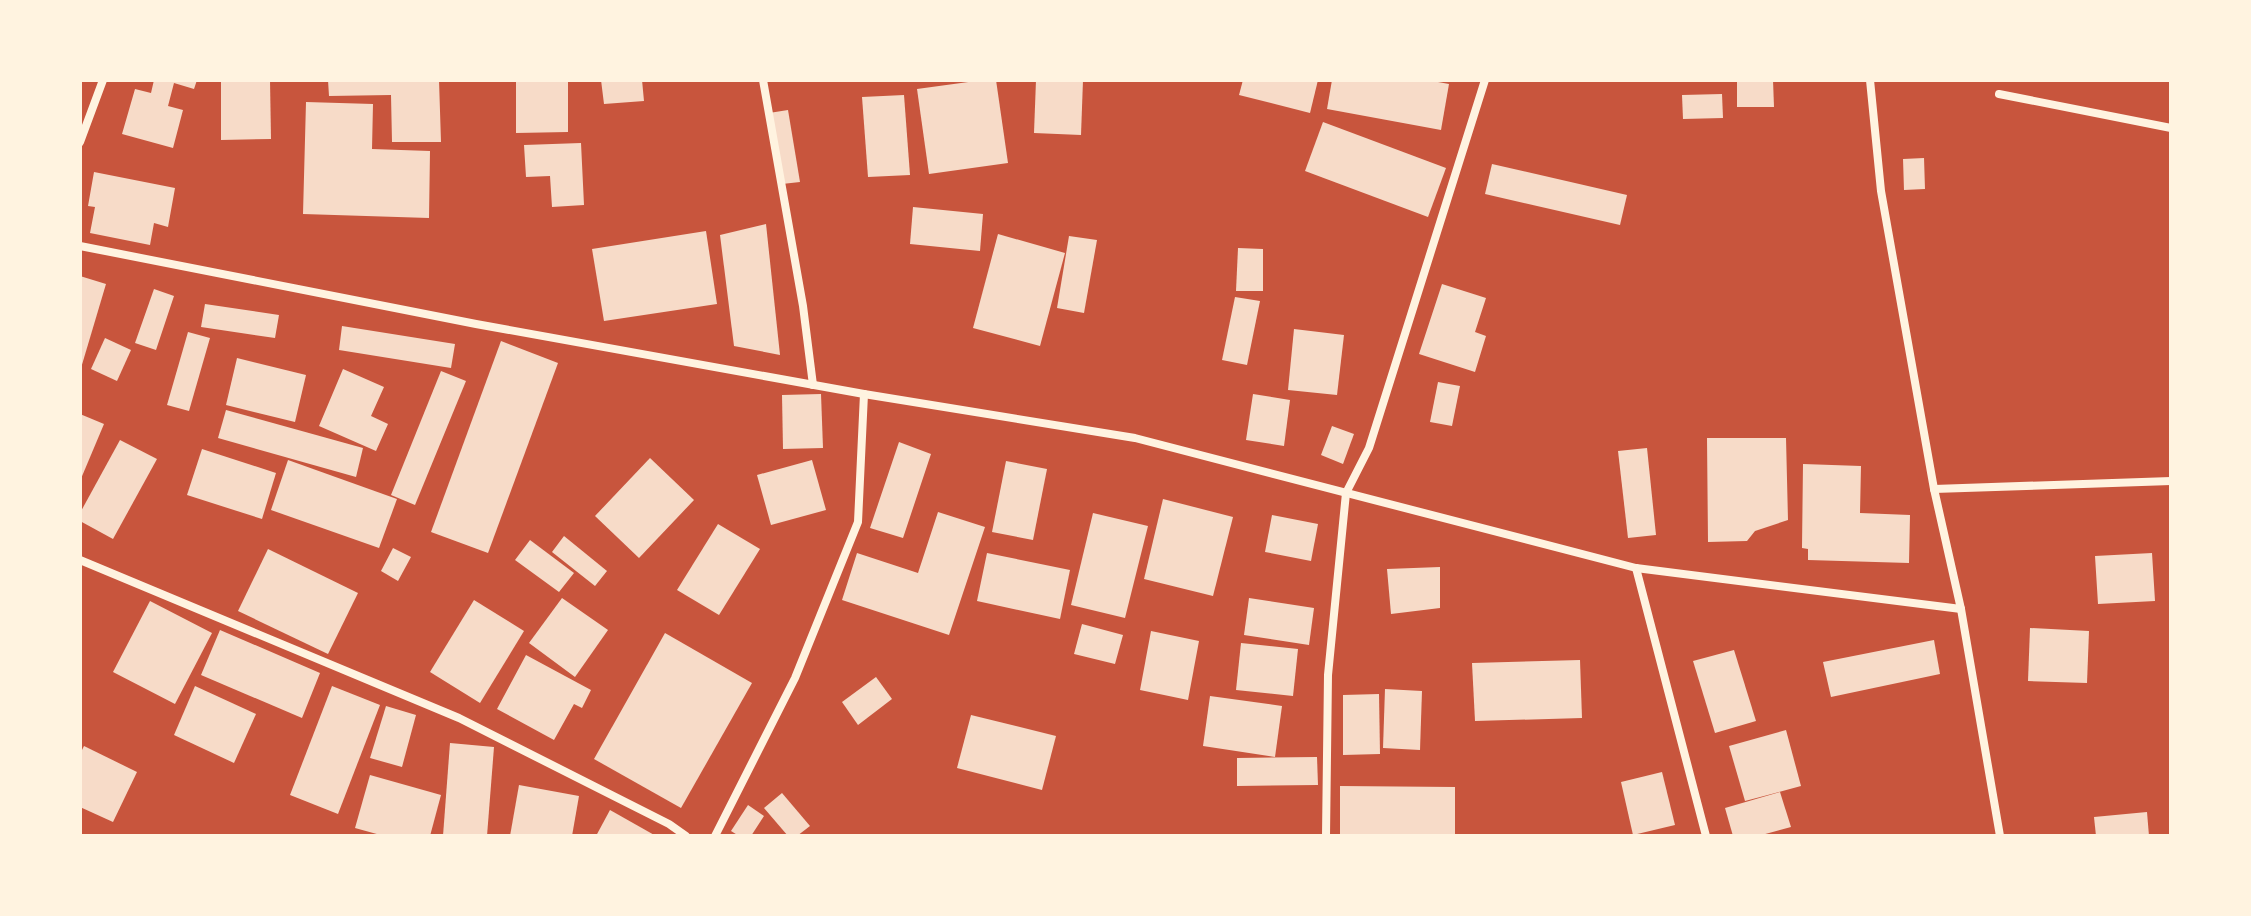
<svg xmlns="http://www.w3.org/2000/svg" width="2251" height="916" viewBox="0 0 2251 916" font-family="'Open Sans',sans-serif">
<rect width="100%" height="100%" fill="#c8553d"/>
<g fill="#f7dbc8">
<path d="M154,80H197L194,89L174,83L168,106L183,110L173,148L122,134L135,89L151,93Z"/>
<path d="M221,80H270L271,139L221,140Z"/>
<path d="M328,80H439L441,142H392L391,95L329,96Z"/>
<path d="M516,80H568V132L516,133Z"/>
<path d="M601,80H642L644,101L604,104Z"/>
<path d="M983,80H996L1008,163L929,174L917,89Z"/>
<path d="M1036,80H1083L1081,135L1034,133Z"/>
<path d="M1243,80H1318L1310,113L1239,95Z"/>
<path d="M1332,80H1427L1449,84L1441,130L1327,109Z"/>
<path d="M1737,80H1773L1774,107H1737Z"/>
<path d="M1722,94L1723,118L1683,119L1682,95Z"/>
<path d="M904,95L910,175L868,177L862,97Z"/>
<path d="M306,102L373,104L372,149L430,151L429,218L303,214Z"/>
<path d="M788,110L800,182L782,184L769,113Z"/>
<path d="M1323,122L1446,168L1428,217L1305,171Z"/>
<path d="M581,143L584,205L552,207L550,176L526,177L524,145Z"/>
<path d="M1924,158L1925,189L1904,190L1903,159Z"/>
<path d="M1492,164L1627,195L1620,225L1485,194Z"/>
<path d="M94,172L175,188L168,227L154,223L150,245L90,233L95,207L88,206Z"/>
<path d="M913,207L983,214L980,251L910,244Z"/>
<path d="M766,224L780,355L734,346L720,235Z"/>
<path d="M706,231L717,304L604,321L592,249Z"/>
<path d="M998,234L1065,253L1040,346L973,328Z"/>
<path d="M1069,236L1097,240L1084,313L1057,308Z"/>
<path d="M1238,248L1263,249V291H1236Z"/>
<path d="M80,276L106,284L81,368H80Z"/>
<path d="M1442,284L1486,298L1475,332L1486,336L1475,372L1419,354Z"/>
<path d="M154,289L174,296L156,350L135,343Z"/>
<path d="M1235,297L1260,301L1247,365L1222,360Z"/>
<path d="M205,304L279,315L275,338L201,327Z"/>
<path d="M342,326L455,344L451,368L339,350Z"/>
<path d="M1294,329L1344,335L1337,395L1288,390Z"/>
<path d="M188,332L210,338L189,411L167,405Z"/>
<path d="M105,338L131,350L117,381L91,369Z"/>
<path d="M501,341L558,363L488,553L431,532Z"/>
<path d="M237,358L306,375L295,422L226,405Z"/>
<path d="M343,369L384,387L371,416L388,424L376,451L319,426Z"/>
<path d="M441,371L466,381L415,505L391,495Z"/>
<path d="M1438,382L1460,386L1452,426L1430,422Z"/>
<path d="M821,394L823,448L783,449L782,395Z"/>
<path d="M1253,394L1290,400L1284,446L1246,440Z"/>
<path d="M226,410L363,448L356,477L218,438Z"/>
<path d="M80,414L104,424L80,481Z"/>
<path d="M1332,426L1354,434L1343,464L1321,455Z"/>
<path d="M1707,438H1786L1788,520L1755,531L1747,541L1708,542Z"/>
<path d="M120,440L157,459L113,539L80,521V513Z"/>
<path d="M899,442L931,454L903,538L870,528Z"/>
<path d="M1647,448L1656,535L1628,538L1618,451Z"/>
<path d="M202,449L276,473L262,519L187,495Z"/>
<path d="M650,458L694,500L639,558L595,516Z"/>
<path d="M288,460L397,499L379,548L271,510Z"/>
<path d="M812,460L826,510L771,525L757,475Z"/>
<path d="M1006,461L1047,469L1033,540L992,532Z"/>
<path d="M1803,464L1861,466L1860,513L1910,515L1909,563L1808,560V549L1802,548Z"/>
<path d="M1163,499L1233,517L1213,596L1144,579Z"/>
<path d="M938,512L985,527L949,635L842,600L857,553L918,573Z"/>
<path d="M1093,513L1148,526L1125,618L1071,605Z"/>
<path d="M1272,515L1318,524L1311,561L1265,552Z"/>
<path d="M718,524L760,549L719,615L677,590Z"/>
<path d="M564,536L607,571L595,586L552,552Z"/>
<path d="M530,540L574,573L559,592L515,560Z"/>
<path d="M393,548L411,557L398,581L381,571Z"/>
<path d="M268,549L358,593L328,654L238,611Z"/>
<path d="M987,553L1070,570L1060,619L977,601Z"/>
<path d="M2152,553L2155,601L2098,604L2095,556Z"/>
<path d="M1440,567V608L1391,614L1387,569Z"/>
<path d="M562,598L608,630L575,677L529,643Z"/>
<path d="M1249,598L1314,608L1309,645L1244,635Z"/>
<path d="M474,600L524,631L480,703L430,672Z"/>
<path d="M150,601L212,633L175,704L113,672Z"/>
<path d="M1082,624L1123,635L1115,664L1074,654Z"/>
<path d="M2030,628L2089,631L2087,683L2028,681Z"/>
<path d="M220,630L320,673L302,718L201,675Z"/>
<path d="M1151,631L1199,641L1188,700L1140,690Z"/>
<path d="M665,633L752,683L681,808L594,759Z"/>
<path d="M1934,640L1940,674L1831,697L1823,662Z"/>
<path d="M1241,643L1298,649L1293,696L1236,690Z"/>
<path d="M1734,650L1756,721L1715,733L1693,661Z"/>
<path d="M526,655L591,690L582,708L574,704L554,740L497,709Z"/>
<path d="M1580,660L1582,718L1475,721L1472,663Z"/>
<path d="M876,677L892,699L858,725L842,702Z"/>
<path d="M195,686L256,714L234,763L174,735Z"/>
<path d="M332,686L380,705L338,814L290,795Z"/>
<path d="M1385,689L1422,691L1420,750L1383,748Z"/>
<path d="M1379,694L1380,754L1343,755V695Z"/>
<path d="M1210,696L1282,706L1275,757L1203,746Z"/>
<path d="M386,706L416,715L402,767L370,758Z"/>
<path d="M971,715L1056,736L1042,790L957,768Z"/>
<path d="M1786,730L1801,786L1745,801L1729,746Z"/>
<path d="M450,743L494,747L487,836H443Z"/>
<path d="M84,746L137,772L113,822L80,807V754Z"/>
<path d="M1317,757L1318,785L1237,786V758Z"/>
<path d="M1662,772L1675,825L1633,835L1621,782Z"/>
<path d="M370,775L441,795L430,836H384L355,828Z"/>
<path d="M519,785L579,796L572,836H510Z"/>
<path d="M1340,786L1455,787V836H1340Z"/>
<path d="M1780,792L1791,827L1758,836H1733L1725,808Z"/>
<path d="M782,793L810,826L797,836H788L764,808Z"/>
<path d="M748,805L764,816L751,836H739L731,831Z"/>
<path d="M610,810L656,836H596Z"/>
<path d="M2147,812L2149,836H2096L2094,817Z"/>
</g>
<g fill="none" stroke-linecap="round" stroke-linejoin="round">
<g stroke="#fff3e0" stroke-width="8">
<path d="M763,80L803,306L813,385"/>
<path d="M1870,80L1881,191L1934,489L1961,609L2000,836"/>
<path d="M1999,94L2171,128"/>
<path d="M80,142L103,80"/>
<path d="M80,246L476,324L864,394L1135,438L1636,568L1961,609"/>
<path d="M1934,489L2171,481"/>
<path d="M80,560L459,718L669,824L686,836"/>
<path d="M1636,568L1706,836"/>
<path d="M715,836L795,678L858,522L864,394"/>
<path d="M1326,836L1328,675L1346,493L1369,448L1485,80"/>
</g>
</g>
<rect width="2251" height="916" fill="none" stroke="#fff3e0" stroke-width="164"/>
</svg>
